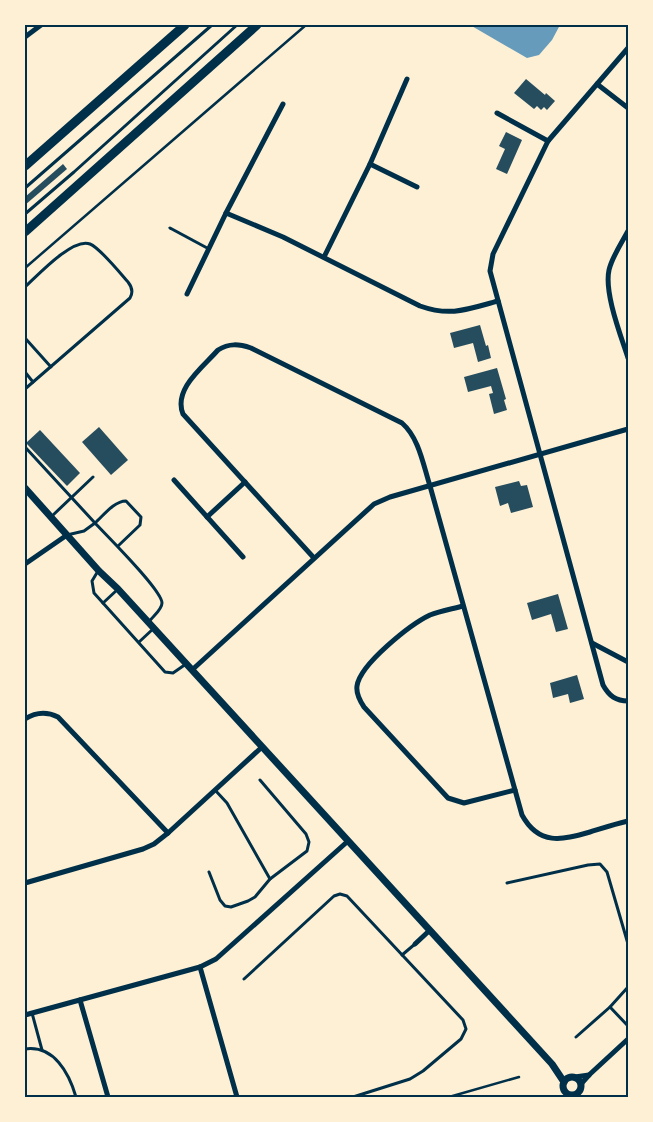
<svg xmlns="http://www.w3.org/2000/svg" width="653" height="1122" viewBox="0 0 653 1122" font-family="'Space Grotesk',sans-serif">
<rect width="100%" height="100%" fill="#fdf0d5"/>
<path fill="#669bbc" d="M470,25H560L552,40L539,55L527,58Z"/>
<g fill="#264d5e">
<path d="M526,79L545,95L546,93L555,101L547,110L544,107L541,110L537,106L534,109L514,93Z"/>
<path d="M506,132L522,140L507,174L496,169L505,149L499,146Z"/>
<path d="M63,164L67,169L25,205V197Z"/>
<path d="M480,325L486,346L488,345L491,358L478,362L473,343L454,348L450,333Z"/>
<path d="M497,368L506,399L504,400L507,410L494,414L489,394L493,393L491,386L468,392L464,377Z"/>
<path d="M99,427L128,460L111,475L82,442Z"/>
<path d="M40,430L80,473L67,486L26,443Z"/>
<path d="M519,481L521,486L527,485L533,507L511,513L508,503L500,506L495,487Z"/>
<path d="M558,594L568,629L556,632L551,614L532,620L527,603Z"/>
<path d="M577,675L584,699L570,703L568,694L553,698L550,683Z"/>
</g>
<g fill="none" stroke-linecap="round" stroke-linejoin="round">
<g stroke="#003049" stroke-width="2.5">
<path d="M25,268L306,25"/>
<path d="M449,1097L519,1077"/>
</g>
<g stroke="#003049" stroke-width="3">
<path d="M25,188L212,25"/>
<path d="M25,214L74,172L237,25"/>
<path d="M170,228L209,249"/>
<path d="M25,287C37,276 73,237 90,244C100,248 120,273 128,282C132,287 133,293 130,298L25,389"/>
<path d="M25,338L51,367"/>
<path d="M25,372L33,382"/>
<path d="M25,447L95,523C103,516 114,501 126,501L141,517L140,525L118,546"/>
<path d="M52,516L93,477"/>
<path d="M67,535L84,531L95,523C106,535 162,590 162,603C162,610 152,617 149,622"/>
<path d="M98,571L92,581L94,593L165,672L173,673L186,664"/>
<path d="M103,603L117,590"/>
<path d="M139,642L153,629"/>
<path d="M215,790L227,803L270,879"/>
<path d="M209,872L220,900L225,906L231,907L248,901L255,897L270,879L307,851L309,842L306,834L260,780"/>
<path d="M507,883L588,865L600,864L607,872L628,944"/>
<path d="M402,955L415,944"/>
<path d="M244,979L334,896L340,894L347,896L463,1020L466,1029L461,1039L423,1071L410,1079L353,1097"/>
<path d="M610,1007L628,1026"/>
<path d="M32,1013L42,1050"/>
<path d="M576,1037L610,1007L628,987"/>
<path d="M25,1049C54,1045 69,1073 76,1097"/>
</g>
<g stroke="#003049" stroke-width="5">
<path d="M25,37L41,25"/>
<path d="M628,48L548,141L493,254L490,271L603,685C609,696 616,701 628,701"/>
<path d="M597,84L628,108"/>
<path d="M497,113L548,141"/>
<path d="M370,164L417,187"/>
<path d="M226,213L283,237L420,306C451,317 468,309 498,301"/>
<path d="M628,231C621,244 612,257 609,270C604,293 621,336 628,358"/>
<path d="M324,257L370,164L407,79"/>
<path d="M187,294L226,213L283,104"/>
<path d="M174,480L243,557"/>
<path d="M207,517L245,482"/>
<path d="M314,558L183,414C173,389 203,367 218,350C229,343 239,344 251,348L402,423C419,438 423,464 430,486L522,815C539,846 562,840 590,832C603,828 615,824 628,821"/>
<path d="M25,564L67,535"/>
<path d="M463,606C452,609 440,611 430,615C411,624 360,664 357,686C356,693 360,701 364,707L448,798L464,803L515,790"/>
<path d="M592,643L628,662"/>
<path d="M192,670L374,504L390,497L628,429"/>
<path d="M25,719C36,712 46,711 58,717L168,833"/>
<path d="M25,883L143,849L154,844L168,833L262,747"/>
<path d="M415,944L430,930"/>
<path d="M200,967L237,1097"/>
<path d="M80,1000L108,1097"/>
<path d="M25,1015L200,967L216,959L348,841"/>
<path d="M575,1077L589,1075"/>
<path d="M581,1084L589,1075L628,1039"/>
</g>
<g stroke="#003049" stroke-width="7">
<path d="M25,488L99,571L118,589L552,1064L564,1082"/>
<circle cx="572" cy="1086" r="9"/>
</g>
<g stroke="#003049" stroke-width="9">
<path d="M25,166L185,25"/>
<path d="M25,232L257,25"/>
</g>
</g>
<rect width="653" height="1122" fill="none" stroke="#fdf0d5" stroke-width="52"/>
<rect x="26" y="26" width="601" height="1070" fill="none" stroke="#003049" stroke-width="2"/>
</svg>
